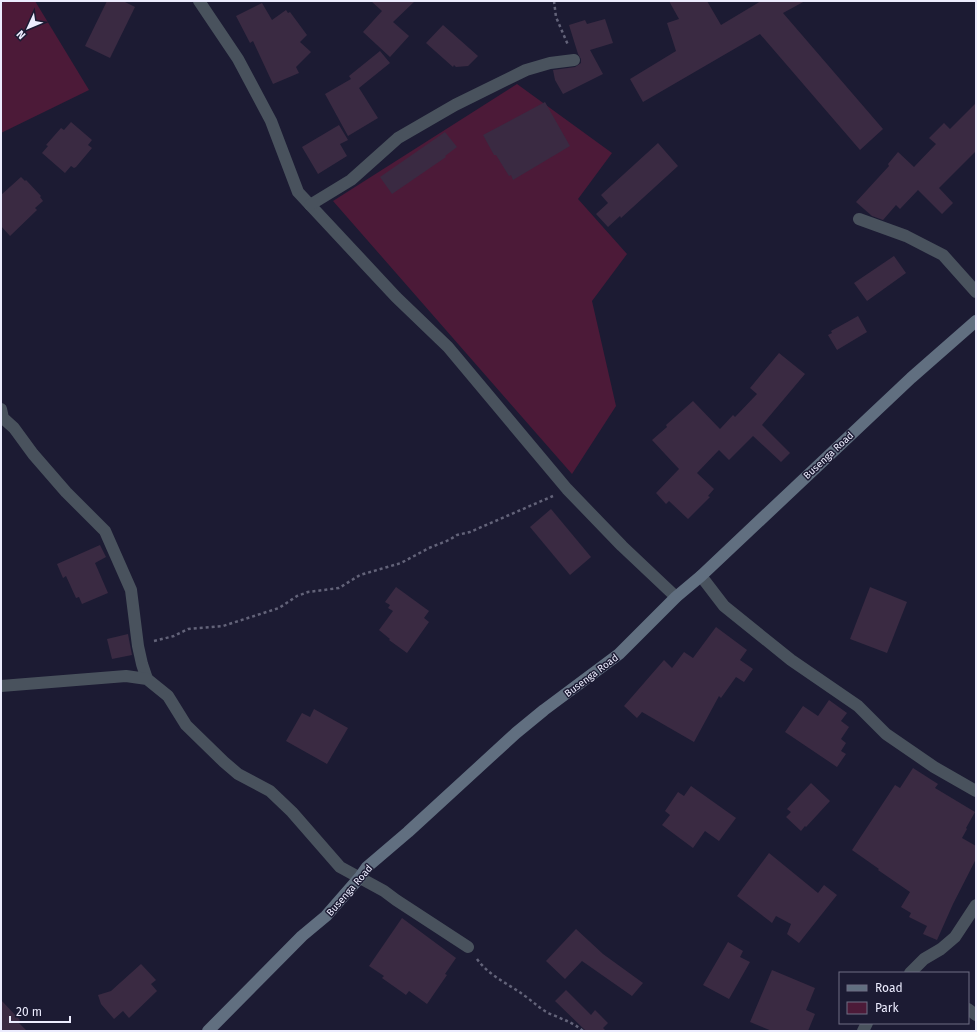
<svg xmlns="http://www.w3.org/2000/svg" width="977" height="1032" viewBox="0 0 977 1032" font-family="'Fira Sans',sans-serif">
<rect width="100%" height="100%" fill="#1c1b33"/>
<g fill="#4c1a38">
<path d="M6,1H35L89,90L1,133V3Z"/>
<path d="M517,84L612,153L578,199L627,254L592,301L616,406L572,474L333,201Z"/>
</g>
<g fill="#3a2a42">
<path d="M107,1H123L135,7L110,58L85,46Z"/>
<path d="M371,1H415L393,22L409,36L390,57L363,32L382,11Z"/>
<path d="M669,1H707L721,25L761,1H805L783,13L883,129L860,150L760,34L643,102L630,79L676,51L667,23L679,19Z"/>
<path d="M262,3L272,20L286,10L288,13L290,12L307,35L300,42L311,52L296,67L299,73L273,84L253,41L250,43L236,16Z"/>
<path d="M605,19L613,43L590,50L603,74L563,94L555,80L553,70L575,67L581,63V59L578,54L569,25L585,20L587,24Z"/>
<path d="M443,25L478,56L468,66L456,67L454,65L453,67L426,43Z"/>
<path d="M380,51L390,63L359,88L378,118L348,136L325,94L351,79L349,76Z"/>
<path d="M545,102L570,146L513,180L511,175L509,176L496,155H494L483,135Z"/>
<path d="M976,103V151L939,188L953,203L942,214L918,190L900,209L896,205L883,220L872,216L856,202L889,166L888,164L898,152L914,167L936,144L929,138L944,123L950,129Z"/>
<path d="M71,122L92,140L88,145L92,148L76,167L74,168L71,166L65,173L42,153L48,146L46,145L61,128L64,130Z"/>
<path d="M339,125L348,140L340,144L347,156L318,174L302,147Z"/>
<path d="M445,132L457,147L445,156L446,157L392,194L380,177Z"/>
<path d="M658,143L678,166L621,218L620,216L608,227L596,214L608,203L601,195Z"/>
<path d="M21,177L25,181L26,180L41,196L40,197L43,201L35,208L37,210L10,236L1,226V195Z"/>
<path d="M894,256L906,273L867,301L854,283Z"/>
<path d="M858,316L867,332L837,350L828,335L832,333L831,331Z"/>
<path d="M779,353L805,374L762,425L790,453L781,462L753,436L729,460L719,450L697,473L714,489L708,496L710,497L688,519L669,501L666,504L656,493L679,469L652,440L667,427L666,425L693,401L720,429L733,415L735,417L757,394L750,388Z"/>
<path d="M551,509L591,557L570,575L530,527Z"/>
<path d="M100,545L106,557L95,563L108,593L82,604L79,597L76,598L66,576L63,578L57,564Z"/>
<path d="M396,587L429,611L424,618L429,622L407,653L389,640L390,639L379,630L393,611L388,608L390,605L385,602Z"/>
<path d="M870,587L907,602L887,653L850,639Z"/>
<path d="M716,627L747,650L740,660L753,669L744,682L736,677L721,698L719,696L694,742L642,712L637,718L624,706L664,660L672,668L684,652L693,658Z"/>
<path d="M128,634L132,655L112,659L107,639Z"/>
<path d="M829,700L847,713L841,721L849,727L841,739L846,743L841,751L846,754L837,767L785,732L803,706L818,716Z"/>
<path d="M314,709L348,728L327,764L286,741L302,713L310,717Z"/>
<path d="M913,768L938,784L935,788L975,812L966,828L967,829L962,838L976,846V859L953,904L937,940L923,934L927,926L909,917L911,913L901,907L910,892L878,870L879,869L852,850L895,785L900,788Z"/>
<path d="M811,783L830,801L806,827L805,826L801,831L786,817L791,812L787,809Z"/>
<path d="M691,786L736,818L719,841L705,831L693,848L662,825L670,815L665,811L678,792L684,796Z"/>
<path d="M769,853L818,893L824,885L837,895L799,943L787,934L791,924L776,916L772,923L737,896Z"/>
<path d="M402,918L456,958L445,974L447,975L427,1004L409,991L406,995L382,978L384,976L369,966Z"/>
<path d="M576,929L603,954L643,983L632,996L582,961L565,979L546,961Z"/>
<path d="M728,942L743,951L740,957L750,962L729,999L703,985Z"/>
<path d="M141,964L156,980L151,984L157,991L129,1018L123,1011L114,1019L101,1004L98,995L111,991Z"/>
<path d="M772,970L815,988L806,1010L815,1014L808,1031H772L750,1022Z"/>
<path d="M566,990L591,1015L595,1010L608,1023L603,1028L605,1030V1031H586L555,1001Z"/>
<path d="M1,1000L20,1020L18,1022L27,1031H1Z"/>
</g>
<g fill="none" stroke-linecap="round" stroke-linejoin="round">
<g stroke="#636379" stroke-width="2.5" stroke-dasharray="3 3" stroke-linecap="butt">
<path d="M554,1L556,17L568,45"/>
<path d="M154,641L174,636L188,629L223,626L279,608L297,596L308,592L339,588L360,575L401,563L429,548L449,540L457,535L470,532L553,496"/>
<path d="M477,959C489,976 509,984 525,996C535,1003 542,1011 553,1015C564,1020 574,1023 583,1031"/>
</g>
<g stroke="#49525d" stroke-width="12">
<path d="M199,1L238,59L271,121L298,192L396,297L448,347L567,489L622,546L676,597"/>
<path d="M310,205L351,180L398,138L455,105L526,70L550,63L574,60"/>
<path d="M859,219L906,236L943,255L976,292"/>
<path d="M1,409L3,418L14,428L33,454L66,492L105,531L131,590L138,646L142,664L147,679"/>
<path d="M701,576L724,606L791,660L858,706L886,734L934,767L976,791"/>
<path d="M1,686L126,676L147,679L168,696L186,725L224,762L238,774L270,791L292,812L340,867L384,891L396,900L468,947"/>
<path d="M910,973L924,959L941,949L955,937L976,905"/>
<path d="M968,1009L976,1015"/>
<path d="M863,1031L867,1023"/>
</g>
<path stroke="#616f80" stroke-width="12" d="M208,1031L302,936L326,916L360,877L367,867L408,832L516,733L544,710L619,654L676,597L701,576L911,378L976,321"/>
</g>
<g text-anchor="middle" stroke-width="3" stroke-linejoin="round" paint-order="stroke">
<g font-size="10" fill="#ececfe" stroke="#1c1b33">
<text transform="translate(828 455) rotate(-43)" y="4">Busenga Road</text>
<text transform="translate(591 675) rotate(-37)" y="4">Busenga Road</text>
<text transform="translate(349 890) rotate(-49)" y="4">Busenga Road</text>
</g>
</g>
<rect width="977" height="1032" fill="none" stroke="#ececfe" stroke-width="4"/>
<rect x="839" y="972" width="130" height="52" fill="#1c1b33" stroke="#6f6f84"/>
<rect x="847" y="985" width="20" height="6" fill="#616f80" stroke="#6f6f84"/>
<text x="875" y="992" font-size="12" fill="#ececfe">Road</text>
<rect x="847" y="1002" width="20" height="12" fill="#4c1a38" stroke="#6f6f84"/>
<text x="875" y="1012" font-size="12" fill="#ececfe">Park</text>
<g transform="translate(28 28) rotate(226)" stroke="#1c1b33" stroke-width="3" paint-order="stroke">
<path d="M0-3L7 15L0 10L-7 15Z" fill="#ececfe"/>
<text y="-6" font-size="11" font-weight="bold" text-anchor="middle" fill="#ececfe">N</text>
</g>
<path d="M10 1016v6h60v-6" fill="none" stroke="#ececfe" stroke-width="2"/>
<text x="16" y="1016" font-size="12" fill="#ececfe" stroke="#1c1b33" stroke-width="3" paint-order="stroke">20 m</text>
</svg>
